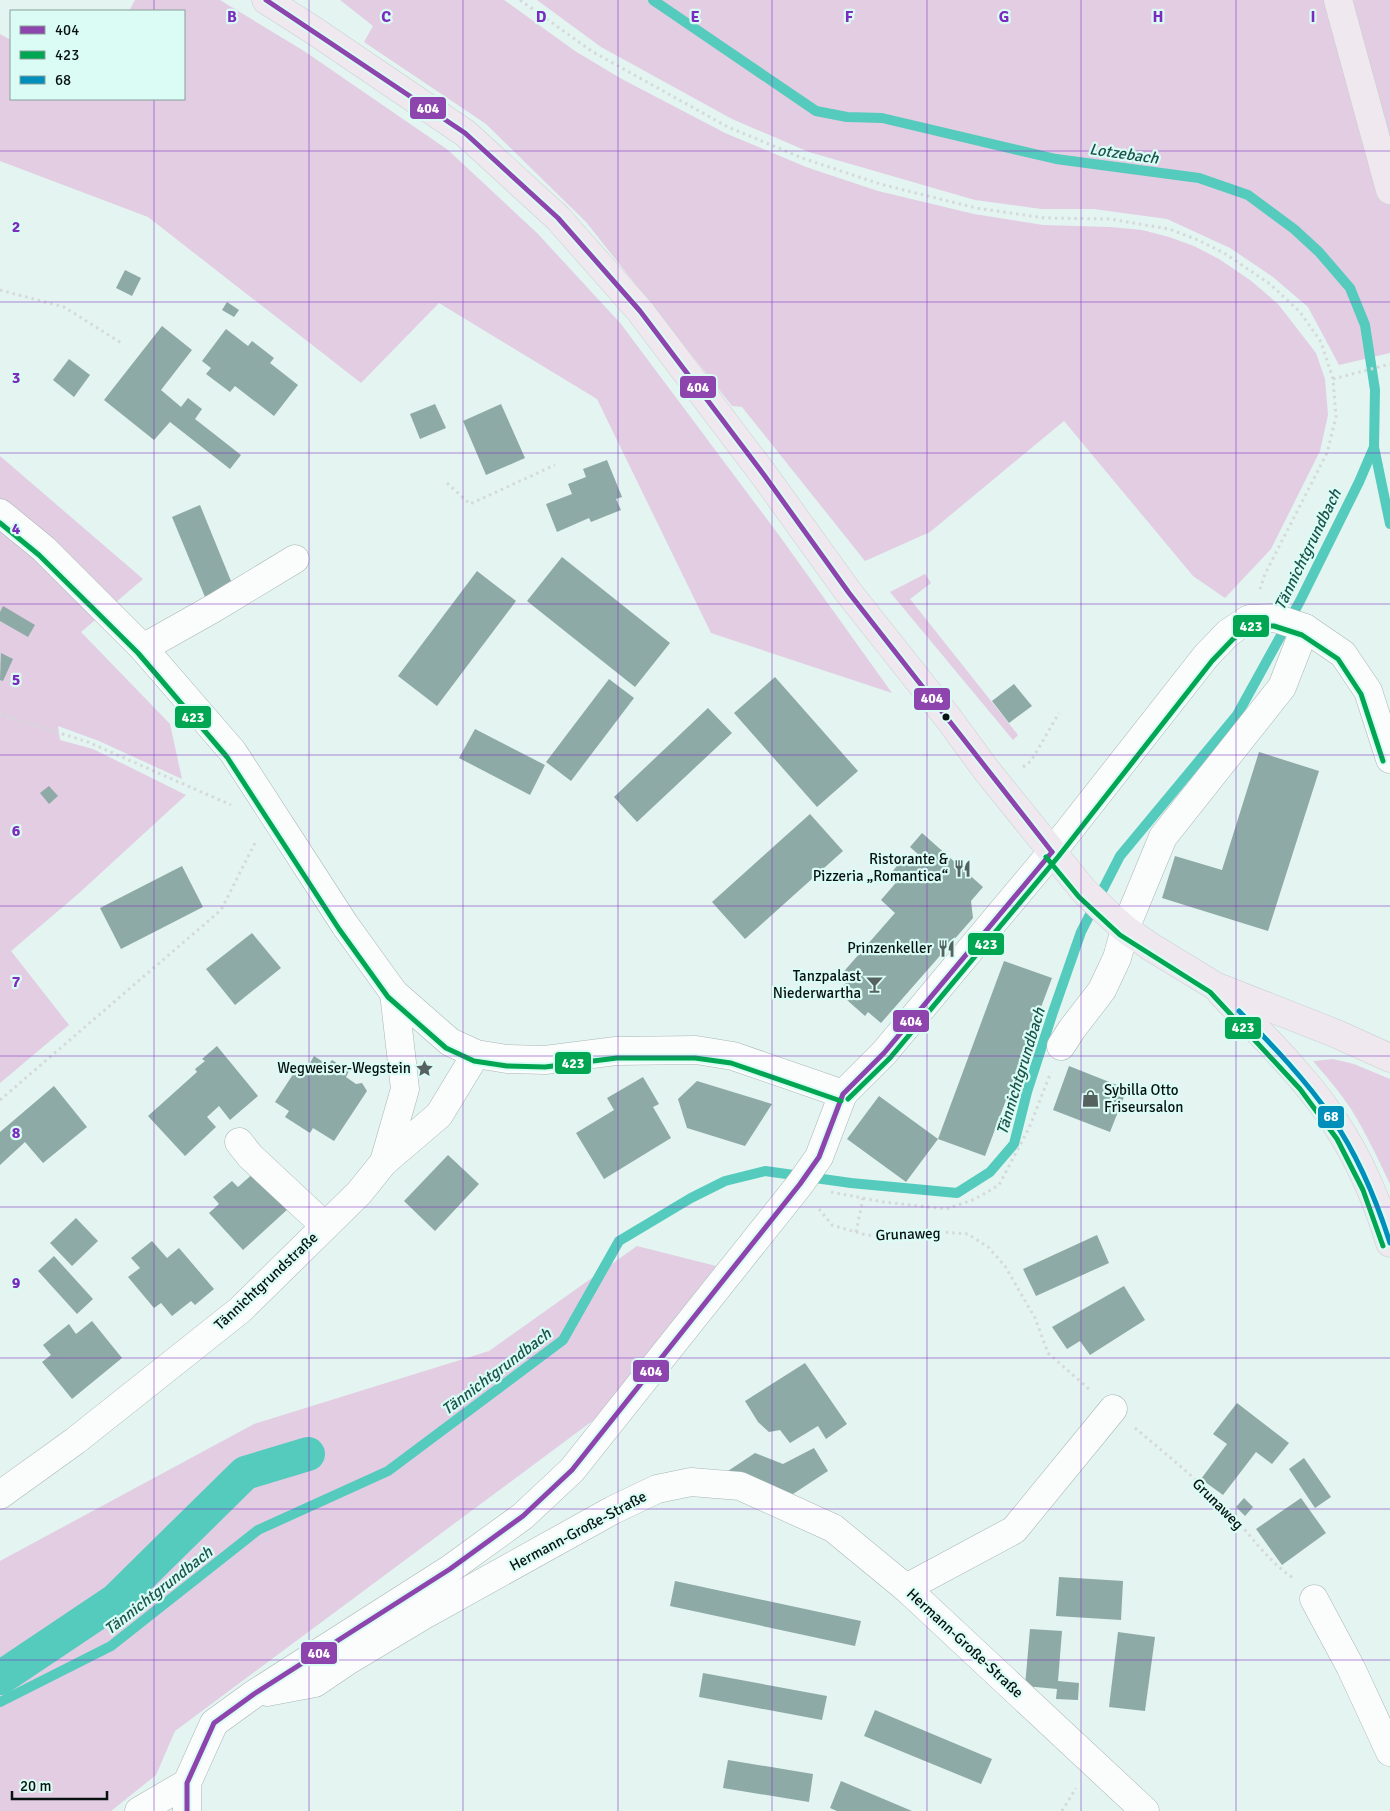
<svg xmlns="http://www.w3.org/2000/svg" width="1390" height="1811" viewBox="0 0 1390 1811" font-family="Signika,sans-serif">
<rect width="100%" height="100%" fill="#e3f4f1"/>
<g fill="#e2cde3">
<path d="M135,0H220L304,51L448,150L538,234L621,324L781,538L892,693L711,633L597,399L439,303L361,383L148,217L0,161V34L11,40V99H184V11H129Z"/>
<path d="M340,0H504L575,51L620,78L725,133L806,167L878,191L974,214L1043,225L1111,227L1142,230L1169,237L1194,246L1219,259L1250,280L1278,304L1316,353L1325,379L1328,415L1320,451L1271,549L1225,598L1193,576L1064,421L930,532L865,561L742,407L732,406L586,222L486,124L364,42L373,26Z"/>
<path d="M537,0H1390V353L1339,365L1308,307L1273,277L1230,248L1167,219L1094,209H1041L975,200L809,152L732,119L601,47Z"/>
<path d="M0,456L143,579L81,632L170,724L182,779L99,741L58,726L60,740L93,749L186,795L78,894L11,951L69,1025L0,1083Z"/>
<path d="M925,574L931,583L910,599L1018,735L1013,740L890,592Z"/>
<path d="M1333,1059L1354,1064L1390,1079V1184C1378,1159 1366,1133 1351,1109C1340,1092 1326,1076 1313,1061Z"/>
<path d="M637,1246L716,1266L595,1419L175,1731L156,1775L111,1811H0V1561L254,1424L489,1351Z"/>
</g>
<g fill="none" stroke-linecap="round" stroke-linejoin="round">
<g stroke="#54cbbd" stroke-width="10">
<path d="M653,0L816,111L847,117L882,118L1056,159L1199,178L1248,195L1294,229L1319,252L1350,288L1365,325L1375,390L1374,447L1390,524"/>
<path d="M0,1702L111,1646L258,1530L388,1471L563,1340L619,1241L691,1198L725,1181L765,1171L851,1183L957,1193L990,1172L1014,1144L1027,1092L1053,1012L1081,932L1120,856L1237,715L1300,601L1359,482L1374,447"/>
</g>
<path stroke="#54cbbd" stroke-width="34" d="M0,1678L115,1601L245,1473L308,1454"/>
</g>
<g fill="#8daaa6">
<path d="M125,270L141,278L132,296L116,288Z"/>
<path d="M227,302L239,310L234,317L222,310Z"/>
<path d="M162,326L192,350L161,390L181,407L188,398L202,409L195,419L241,455L230,469L170,422L154,440L104,400Z"/>
<path d="M226,329L248,346L252,341L274,358L270,363L298,385L274,416L235,386L230,392L206,374L211,368L202,361Z"/>
<path d="M69,359L90,375L74,397L53,380Z"/>
<path d="M435,404L446,428L420,439L410,414Z"/>
<path d="M501,404L525,458L486,475L463,421Z"/>
<path d="M607,460L622,497L616,499L621,510L591,522L589,518L557,532L546,504L572,494L568,484L586,477L583,469Z"/>
<path d="M200,505L233,586L205,597L172,517Z"/>
<path d="M562,557L670,643L635,687L527,601Z"/>
<path d="M477,571L516,601L437,706L398,676Z"/>
<path d="M3,606L35,625L28,637L0,621V612Z"/>
<path d="M1,653L13,659L3,681L0,680Z"/>
<path d="M775,677L858,771L817,807L734,713Z"/>
<path d="M609,679L634,698L571,781L546,762Z"/>
<path d="M1014,684L1032,706L1009,723L992,701Z"/>
<path d="M708,708L732,733L637,822L614,797Z"/>
<path d="M475,729L545,765L530,795L459,758Z"/>
<path d="M1259,752L1319,771L1268,931L1162,898L1175,856L1222,870Z"/>
<path d="M49,786L58,796L49,804L40,793Z"/>
<path d="M810,814L843,851L745,939L712,902Z"/>
<path d="M922,833L983,887L971,901L973,918L881,1023L868,1012L865,1016L838,992L846,983L839,977L895,913L881,900L900,878L892,872L904,857L912,864L919,855L910,847Z"/>
<path d="M182,866L203,907L121,949L100,908Z"/>
<path d="M252,933L281,968L235,1005L206,969Z"/>
<path d="M1004,961L1052,978L985,1156L938,1139L906,1182L847,1139L879,1096L938,1139Z"/>
<path d="M217,1046L258,1096L230,1120L219,1106L207,1117L216,1127L185,1156L148,1116L197,1072L195,1069L205,1061L202,1059Z"/>
<path d="M314,1056L328,1065L332,1060L349,1071L346,1077L356,1084L362,1083L367,1091L334,1141L313,1128L310,1133L285,1117L289,1111L275,1102L299,1065L306,1070Z"/>
<path d="M1069,1066L1127,1089L1110,1132L1053,1110Z"/>
<path d="M643,1077L659,1104L653,1107L671,1138L604,1179L576,1133L614,1110L607,1098Z"/>
<path d="M697,1081L772,1104L745,1146L687,1128L678,1099Z"/>
<path d="M54,1086L87,1127L43,1163L25,1142L0,1165V1132Z"/>
<path d="M448,1155L479,1184L435,1231L404,1201Z"/>
<path d="M256,1171L289,1208L243,1250L209,1213L219,1204L213,1197L232,1181L238,1187Z"/>
<path d="M76,1218L98,1241L72,1266L50,1243Z"/>
<path d="M1097,1235L1109,1263L1036,1296L1023,1269Z"/>
<path d="M152,1241L167,1258L179,1248L214,1289L195,1305L191,1301L172,1316L161,1303L154,1308L128,1277L140,1268L131,1258Z"/>
<path d="M54,1256L93,1299L77,1314L38,1271Z"/>
<path d="M1124,1286L1145,1320L1090,1355L1080,1341L1067,1349L1052,1327Z"/>
<path d="M92,1321L122,1358L72,1399L42,1362L51,1355L43,1345L69,1324L76,1334Z"/>
<path d="M805,1363L847,1424L826,1439L818,1426L790,1443L780,1430L769,1432L758,1422L745,1401Z"/>
<path d="M1237,1403L1289,1443L1272,1464L1256,1452L1223,1495L1201,1479L1227,1444L1213,1434Z"/>
<path d="M814,1448L828,1471L793,1494L728,1471L755,1453L783,1464Z"/>
<path d="M1304,1458L1331,1497L1315,1508L1289,1469Z"/>
<path d="M1244,1498L1253,1507L1245,1516L1236,1507Z"/>
<path d="M1301,1498L1326,1533L1282,1565L1256,1529Z"/>
<path d="M1059,1577L1123,1581L1121,1620L1056,1616Z"/>
<path d="M675,1581L861,1621L855,1646L670,1606Z"/>
<path d="M1030,1629L1062,1631L1058,1681L1079,1683L1078,1700L1056,1699L1057,1689L1025,1686Z"/>
<path d="M1118,1632L1155,1637L1145,1711L1109,1707Z"/>
<path d="M703,1673L827,1696L822,1720L699,1697Z"/>
<path d="M875,1710L992,1759L981,1784L864,1736Z"/>
<path d="M728,1760L813,1774L809,1802L723,1788Z"/>
<path d="M841,1781L912,1811H837L830,1808Z"/>
</g>
<g fill="none" stroke-linecap="round" stroke-linejoin="round">
<defs>
<g id="minor">
<path d="M0,513L44,549L143,648L233,752L345,925L394,993L450,1042L476,1054L507,1059L545,1060L616,1051L696,1050L733,1056L843,1094"/>
<path d="M143,648L214,608L295,559"/>
<path d="M1061,1046L1072,1029L1102,990L1117,958L1125,929L1163,837L1282,687L1305,628"/>
<path d="M239,1142L250,1156L325,1226"/>
<path d="M384,1162L405,1089L394,993"/>
<path d="M0,1495L75,1441L240,1310L359,1193L384,1162L439,1115L476,1054"/>
<path d="M906,1588L1014,1530L1113,1409"/>
<path d="M1314,1599L1351,1668L1390,1752"/>
<path d="M267,1692L315,1683L349,1660L424,1615L613,1510L657,1489L691,1482L740,1486L833,1528L906,1588L1145,1811"/>
<path d="M139,1811L187,1783"/>
<path d="M187,1811V1783L214,1723L254,1694L450,1569L523,1516L572,1470L800,1184L819,1157L843,1094L884,1053L1052,852L1206,656L1228,633L1249,619L1275,618L1305,628L1343,654L1368,691L1390,759"/>
</g>
<g id="major">
<path d="M266,0L313,30L465,133L558,218L640,311L764,475L849,593L949,719L987,771L1084,891L1106,912L1125,929L1151,947L1215,986L1337,1034L1390,1058"/>
<path d="M1338,0L1390,190"/>
<path d="M1221,993C1263,1036 1312,1083 1343,1135C1363,1168 1379,1206 1390,1243"/>
</g>
</defs>
<use href="#minor" stroke="#a9b6b4" stroke-width="29"/>
<use href="#major" stroke="#c8d0cf" stroke-width="29"/>
<g stroke="#d5dad9" stroke-width="3" stroke-dasharray="2.5 4" stroke-linecap="butt">
<path d="M520,0L593,52L728,127L805,159L880,184L976,208L1045,218L1110,219L1169,229L1198,240L1224,253L1270,284L1300,312L1321,342L1333,379L1336,417L1327,453L1265,574L1260,589"/>
<path d="M0,290L64,307L123,344"/>
<path d="M1333,379L1390,364"/>
<path d="M447,483L470,504L555,465"/>
<path d="M0,714L88,742L231,805"/>
<path d="M1023,767L1031,761L1059,713"/>
<path d="M0,1100L221,910L255,843"/>
<path d="M831,1192L884,1202L946,1209L975,1199L999,1185L1029,1128L1051,1072"/>
<path d="M819,1209L832,1225L866,1235L900,1237L930,1231L968,1234L988,1247L1005,1266L1035,1318L1048,1353L1090,1390"/>
<path d="M856,1232L863,1198"/>
<path d="M1135,1428C1166,1454 1198,1480 1226,1509C1249,1532 1266,1560 1293,1578"/>
<path d="M1062,1811L1076,1788"/>
</g>
<use href="#minor" stroke="#fbfdfd" stroke-width="28"/>
<use href="#major" stroke="#efe9ef" stroke-width="28"/>
<defs>
<g id="bus-1">
<path d="M266,0L465,133L558,218L640,311L764,475L849,593L1052,852"/>
<path d="M187,1811V1783L214,1723L254,1694L450,1569L523,1516L572,1470L800,1184L819,1157L843,1094L884,1053L1052,852"/>
</g>
<g id="bus-2">
<path d="M0,523L39,555L138,653L227,757L339,929L388,997L446,1048L474,1061L507,1066L545,1067L617,1058H695L731,1063L841,1101"/>
<path d="M1046,857L1079,897L1120,935L1210,992L1300,1089L1337,1139L1363,1190L1383,1246"/>
<path d="M848,1099L890,1058L1058,857L1212,661L1233,639L1251,626H1274L1302,635L1338,659L1361,694L1383,761"/>
</g>
<path id="bus-3" d="M1239,1011C1272,1045 1305,1079 1332,1118C1358,1156 1376,1199 1390,1243"/>
</defs>
<use href="#bus-1" stroke="#dbfcf5" stroke-width="9"/>
<use href="#bus-2" stroke="#dbfcf5" stroke-width="9"/>
<use href="#bus-3" stroke="#dbfcf5" stroke-width="9"/>
<use href="#bus-1" stroke="#8e44ad" stroke-width="5"/>
<use href="#bus-2" stroke="#00a651" stroke-width="5"/>
<use href="#bus-3" stroke="#008fba" stroke-width="5"/>
</g>
<path fill="none" stroke="#7b2cbf" stroke-width="1" stroke-opacity="0.55" d="M154,0V11M309,0V1811M463,0V1811M618,0V1811M772,0V1811M927,0V1811M1081,0V1811M1236,0V1811M154,99V1811M0,151H1390M0,302H1390M0,453H1390M0,604H1390M0,755H1390M0,906H1390M0,1056H1390M0,1207H1390M0,1358H1390M0,1509H1390M0,1660H1390"/>
<defs>
<symbol id="restaurant-bare" viewBox="-9 -9 18 18"><path d="M-5-6h1v4h1v-4h1v4h1v-4h1v5L-1.5 .5V6h-2V.5L-5-1ZM5-6V6H3V1.5H1.5Q1.5-4 5-6Z" fill="#55625f" stroke="#dbfcf5" stroke-width="2.5" paint-order="stroke"/></symbol>
<symbol id="bar-bare" viewBox="-9 -9 18 18"><path d="M-6-5H6L.8 .8V4.5H3.5V6h-7V4.5H-.8V.8Z" fill="#55625f" stroke="#dbfcf5" stroke-width="2.5" paint-order="stroke"/></symbol>
<symbol id="sight-bare" viewBox="-9 -9 18 18"><path d="M0-6L1.8-2.2L6-1.7L2.9 1.2L3.7 5.4L0 3.3L-3.7 5.4L-2.9 1.2L-6-1.7L-1.8-2.2Z" fill="#55625f" stroke="#dbfcf5" stroke-width="2.5" paint-order="stroke"/></symbol>
<symbol id="shop-bare" viewBox="-9 -9 18 18"><path d="M-5-2.5h2.3a2.7 3.5 0 0 1 5.4 0H5L5.5 6h-11ZM-1.5-2.5h3a1.5 2.3 0 0 0-3 0Z" fill="#55625f" stroke="#dbfcf5" stroke-width="2.5" paint-order="stroke"/></symbol>
</defs>
<g fill-rule="evenodd">
<use href="#restaurant-bare" x="950" y="856" width="25" height="25"/>
<use href="#restaurant-bare" x="934" y="936" width="25" height="25"/>
<use href="#bar-bare" x="862" y="972" width="25" height="25"/>
<use href="#sight-bare" x="412" y="1056" width="25" height="25"/>
<use href="#shop-bare" x="1078" y="1086" width="25" height="25"/>
</g>
<circle fill="#081311" stroke="#dbfcf5" stroke-width="2" cx="946" cy="717" r="4.5"/>
<g text-anchor="middle" stroke-width="4.5" stroke-linejoin="round" paint-order="stroke">
<g font-size="15" fill="#081311" stroke="#dbfcf5" text-anchor="end">
<text x="948" y="864">Ristorante &amp;<tspan x="948" dy="17">Pizzeria „Romantica“</tspan></text>
<text x="932" y="953">Prinzenkeller</text>
<text x="861" y="981">Tanzpalast<tspan x="861" dy="17">Niederwartha</tspan></text>
<text x="411" y="1073">Wegweiser-Wegstein</text>
<text x="1104" y="1095" text-anchor="start">Sybilla Otto<tspan x="1104" dy="17">Friseursalon</tspan></text>
</g>
<g font-size="15" fill="#081311" stroke="#dbfcf5">
<text transform="translate(908 1234) rotate(-2)" y="5">Grunaweg</text>
<text transform="translate(266 1281) rotate(-43)" y="5">Tännichtgrundstraße</text>
<text transform="translate(1218 1504) rotate(45)" y="5">Grunaweg</text>
<text transform="translate(578 1531) rotate(-28)" y="5">Hermann-Große-Straße</text>
<text transform="translate(965 1643) rotate(43)" y="5">Hermann-Große-Straße</text>
</g>
<g font-size="16" font-style="italic" fill="#1a554d" stroke="#dbfcf5">
<text transform="translate(1124 153) rotate(8)" y="6">Lotzebach</text>
<text transform="translate(1307 549) rotate(-64)" y="6">Tännichtgrundbach</text>
<text transform="translate(1020 1071) rotate(-73)" y="6">Tännichtgrundbach</text>
<text transform="translate(496 1371) rotate(-37)" y="6">Tännichtgrundbach</text>
<text transform="translate(158 1590) rotate(-38)" y="6">Tännichtgrundbach</text>
</g>
</g>
<g font-size="16" text-anchor="middle" font-weight="bold" fill="#7b2cbf" stroke="#dbfcf5" stroke-width="4.5" stroke-linejoin="round" paint-order="stroke">
<text x="232" y="22">B</text>
<text x="386" y="22">C</text>
<text x="541" y="22">D</text>
<text x="695" y="22">E</text>
<text x="849" y="22">F</text>
<text x="1004" y="22">G</text>
<text x="1158" y="22">H</text>
<text x="1313" y="22">I</text>
<text x="16" y="232">2</text>
<text x="16" y="383">3</text>
<text x="16" y="534">4</text>
<text x="16" y="685">5</text>
<text x="16" y="836">6</text>
<text x="16" y="987">7</text>
<text x="16" y="1138">8</text>
<text x="16" y="1288">9</text>
</g>
<g stroke="#dbfcf5" stroke-width="2">
<rect x="409" y="96" width="38" height="24" rx="5" fill="#8e44ad"/>
<rect x="679" y="375" width="38" height="24" rx="5" fill="#8e44ad"/>
<rect x="1232" y="614" width="38" height="24" rx="5" fill="#00a651"/>
<rect x="913" y="687" width="38" height="24" rx="5" fill="#8e44ad"/>
<rect x="174" y="705" width="38" height="24" rx="5" fill="#00a651"/>
<rect x="967" y="932" width="38" height="24" rx="5" fill="#00a651"/>
<rect x="892" y="1009" width="38" height="24" rx="5" fill="#8e44ad"/>
<rect x="1224" y="1016" width="38" height="24" rx="5" fill="#00a651"/>
<rect x="554" y="1051" width="38" height="24" rx="5" fill="#00a651"/>
<rect x="1317" y="1105" width="28" height="24" rx="5" fill="#008fba"/>
<rect x="632" y="1359" width="38" height="24" rx="5" fill="#8e44ad"/>
<rect x="300" y="1641" width="38" height="24" rx="5" fill="#8e44ad"/>
</g>
<g font-size="14" text-anchor="middle" font-weight="bold" fill="#fff">
<text x="428" y="113">404</text>
<text x="698" y="392">404</text>
<text x="1251" y="631">423</text>
<text x="932" y="703">404</text>
<text x="193" y="722">423</text>
<text x="986" y="949">423</text>
<text x="911" y="1026">404</text>
<text x="1243" y="1032">423</text>
<text x="573" y="1068">423</text>
<text x="1331" y="1121">68</text>
<text x="651" y="1376">404</text>
<text x="319" y="1658">404</text>
</g>
<rect x="10" y="10" width="175" height="90" fill="#dbfcf5" stroke="#879f9a"/>
<rect x="20" y="26" width="25" height="8" fill="#8e44ad" stroke="#879f9a"/>
<text x="55" y="35" font-size="15" fill="#081311">404</text>
<rect x="20" y="51" width="25" height="8" fill="#00a651" stroke="#879f9a"/>
<text x="55" y="60" font-size="15" fill="#081311">423</text>
<rect x="20" y="76" width="25" height="8" fill="#008fba" stroke="#879f9a"/>
<text x="55" y="85" font-size="15" fill="#081311">68</text>
<path d="M12 1791v8h95v-8" fill="none" stroke="#081311" stroke-width="2.5"/>
<text x="20" y="1791" font-size="15" fill="#081311" stroke="#dbfcf5" stroke-width="4" paint-order="stroke">20 m</text>
</svg>
